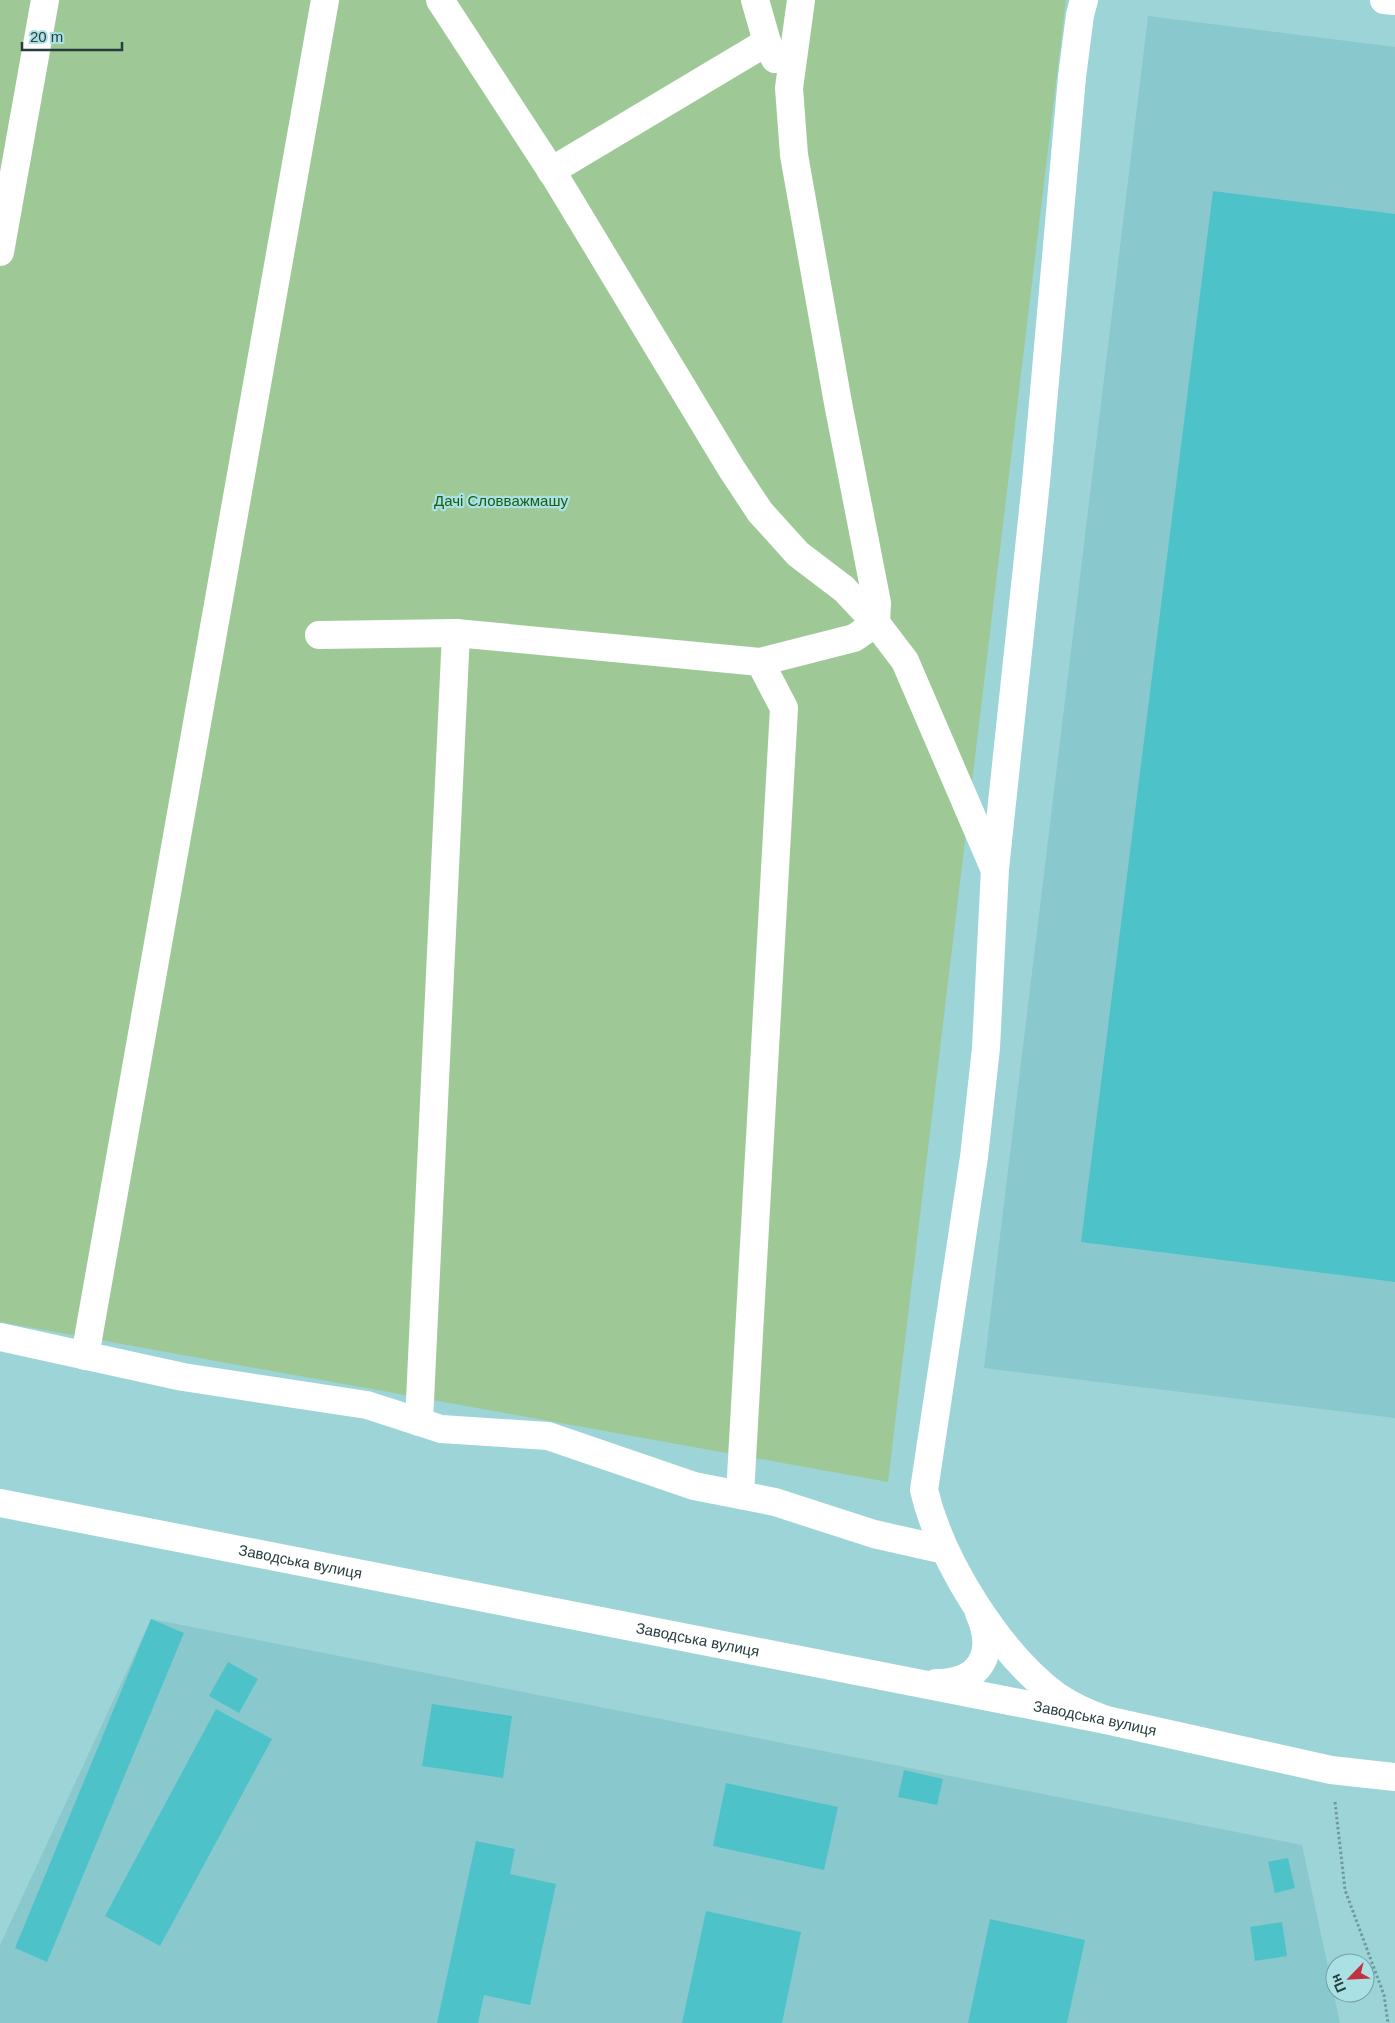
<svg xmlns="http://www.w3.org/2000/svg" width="1395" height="2023" viewBox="0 0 1395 2023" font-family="Helvetica,sans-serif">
<rect width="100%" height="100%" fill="#9dd4d8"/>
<g fill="#89c9cd">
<path d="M1148,16L1395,47V1418L984,1368Z"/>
<path d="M151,1619L1302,1845L1340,2023H0V1945Z"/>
</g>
<path fill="#9ec997" d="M0,0H1066L888,1482L0,1322Z"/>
<g fill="#4ec2c9">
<path d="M1213,191L1395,214V1282L1081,1242Z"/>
<path d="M151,1619L184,1633L47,1962L15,1948Z"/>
<path d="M228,1662L258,1679L239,1713L209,1696Z"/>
<path d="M432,1704L512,1716L503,1778L422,1766Z"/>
<path d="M216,1709L272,1739L160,1946L105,1916Z"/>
<path d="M904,1770L943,1779L937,1805L898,1797Z"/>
<path d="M726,1783L838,1807L824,1870L713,1846Z"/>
<path d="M476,1841L515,1849L510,1874L556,1884L530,2005L484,1995L478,2023H437Z"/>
<path d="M1288,1858L1295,1888L1275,1893L1268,1862Z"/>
<path d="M706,1911L801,1932L782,2023H682Z"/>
<path d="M990,1919L1085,1940L1067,2023H968Z"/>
<path d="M1282,1922L1287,1956L1255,1961L1250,1927Z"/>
</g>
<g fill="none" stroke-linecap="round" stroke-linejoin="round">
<path stroke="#6f9a9c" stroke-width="3" stroke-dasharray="2.5 2.5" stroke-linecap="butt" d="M1335,1802L1345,1890L1384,1995L1388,2023"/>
<g stroke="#fff" stroke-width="28">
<path d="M440,0L556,178L731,468L760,512L798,554L844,589L876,623L905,661L994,868"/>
<path d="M755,0L767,42L775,59"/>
<path d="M1084,0L1080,15L1072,77L1036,482L995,869L986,1048L974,1157L924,1490C941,1561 998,1653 1058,1697C1073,1707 1089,1714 1106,1720"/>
<path d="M1384,0L1395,1"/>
<path d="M551,171L767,42"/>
<path d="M0,252L45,0"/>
<path d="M319,635L456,633"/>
<path d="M760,662L854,638L876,623L877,603L838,403L794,155L789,88L801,0"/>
<path d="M0,1337L183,1377L367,1405L441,1429L548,1436L694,1486L775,1502L874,1534L945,1550"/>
<path d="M85,1356L325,0"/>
<path d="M419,1422L456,633L760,662L784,708L740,1495"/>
<path id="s1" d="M0,1503L1106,1720L1331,1770L1395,1777"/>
<path d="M936,1683C981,1683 997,1653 979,1613"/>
</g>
</g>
<g text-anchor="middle" stroke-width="4.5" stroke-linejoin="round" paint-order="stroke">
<g font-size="15" fill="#1a5d0f" stroke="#aae1e5">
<text x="501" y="506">Дачі Словважмашу</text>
</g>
<g font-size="15" fill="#273d3e" stroke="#aae1e5">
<text dy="5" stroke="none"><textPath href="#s1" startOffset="306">Заводська вулиця</textPath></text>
<text dy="5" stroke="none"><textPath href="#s1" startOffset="711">Заводська вулиця</textPath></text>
<text dy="5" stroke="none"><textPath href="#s1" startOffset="1116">Заводська вулиця</textPath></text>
</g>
</g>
<g transform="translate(1350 1978) rotate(246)"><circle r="24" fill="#aae1e5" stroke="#769fa2"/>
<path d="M0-4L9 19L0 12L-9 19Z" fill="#c2323e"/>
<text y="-8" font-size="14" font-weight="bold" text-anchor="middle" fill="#273d3e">Пн</text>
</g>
<path d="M22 42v8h100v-8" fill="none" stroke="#273d3e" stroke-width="2.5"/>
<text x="30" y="42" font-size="15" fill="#273d3e" stroke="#aae1e5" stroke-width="4" paint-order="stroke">20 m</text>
</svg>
